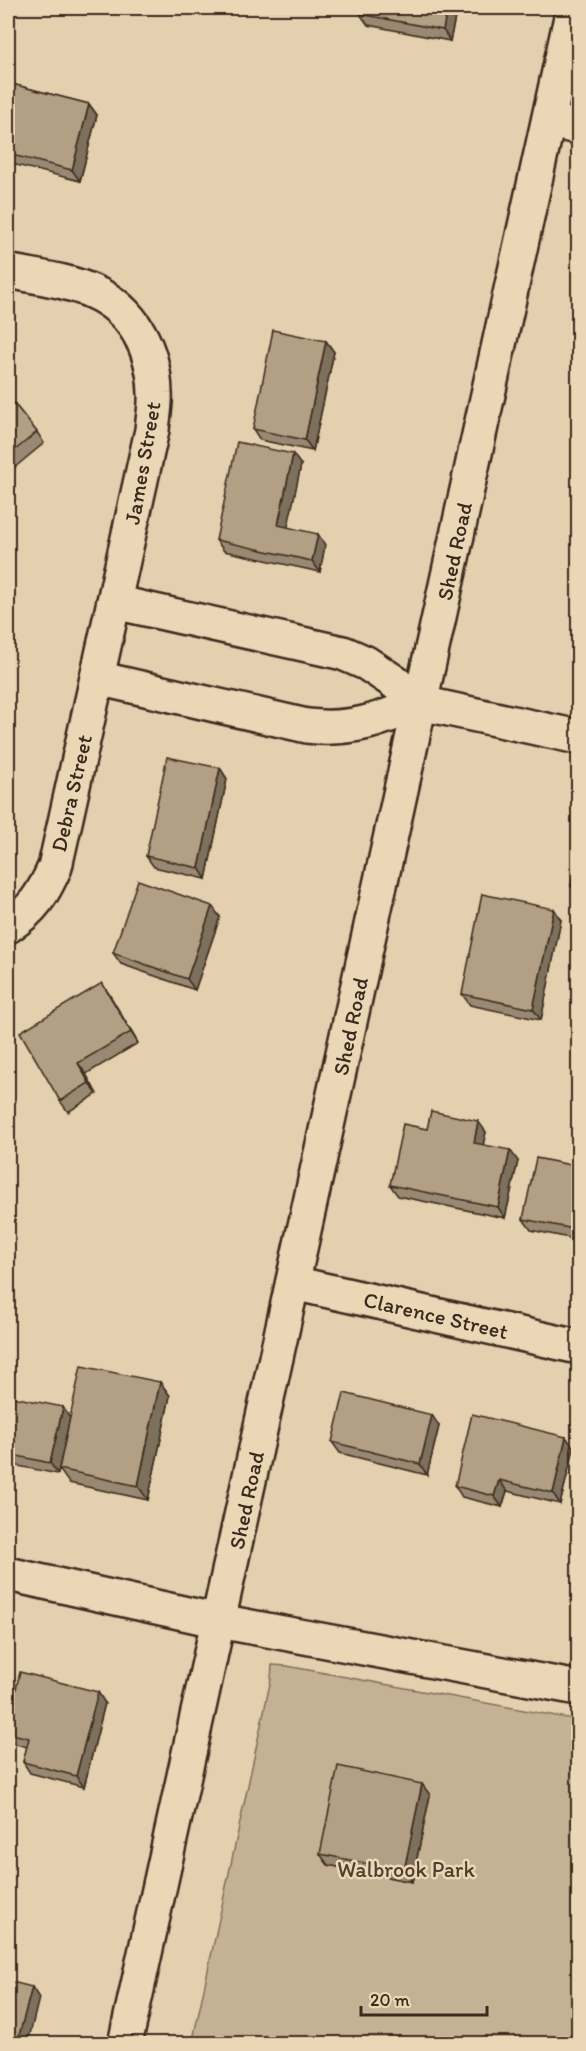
<svg xmlns="http://www.w3.org/2000/svg" width="586" height="2051" viewBox="0 0 586 2051" font-family="Itim,sans-serif">
<rect width="100%" height="100%" fill="#e4d0af"/>
<filter id="ink" filterUnits="userSpaceOnUse"><feTurbulence type="fractalNoise" baseFrequency=".0167" numOctaves="2"/><feDisplacementMap in="SourceGraphic" scale="12" xChannelSelector="R" yChannelSelector="G"/><feConvolveMatrix kernelMatrix="1 2 1 2 8 2 1 2 1" color-interpolation-filters="sRGB"/></filter>
<g filter="url(#ink)">
<path fill="#c5b294" stroke="#806e59" stroke-width="1.5" d="M272,1665L287,1666L578,1720V2043L192,2044L271,1679Z"/>
<g fill="none" stroke-linecap="round" stroke-linejoin="round">
<defs>
<g id="minor">
<path d="M549,121L578,127"/>
<path d="M8,271C35,277 67,280 93,292C134,310 154,350 155,393C156,405 153,418 152,430L55,867C43,894 33,910 8,926"/>
<path d="M114,602L343,653L366,663L393,681L421,703L578,737"/>
<path d="M97,678L307,726C352,731 379,720 421,703"/>
<path d="M293,1283L578,1347"/>
<path d="M8,1574L219,1621L578,1688"/>
<path d="M125,2044L573,8"/>
</g>
</defs>
<use href="#minor" stroke="#3b2a1e" stroke-width="38"/>
<use href="#minor" stroke="#ebd7b5" stroke-width="33"/>
</g>
<g fill="#9a8972" stroke="#3b2a1e" stroke-width="1.5">
<path d="M361,8H457L450,41L368,25L360,14Z"/>
<path d="M8,83L89,104L97,115L80,181L8,163Z"/>
<path d="M326,341L334,352L313,451L260,440L253,429Z"/>
<path d="M8,396L37,432L44,443L8,473Z"/>
<path d="M301,465L287,527L325,545L320,572L224,551L216,540Z"/>
<path d="M220,768L227,779L206,879L154,867L146,856Z"/>
<path d="M579,854V897L571,886Z"/>
<path d="M554,909L561,920L541,1020L470,1005L462,994Z"/>
<path d="M220,917L195,990L121,964L113,953Z"/>
<path d="M109,994L138,1043L86,1074L97,1094L68,1112L60,1101Z"/>
<path d="M427,1129L486,1132L483,1145L518,1161L505,1218L398,1196L390,1185Z"/>
<path d="M579,1153V1240L531,1230L523,1219L576,1166Z"/>
<path d="M160,1382L170,1396L148,1500L69,1483L59,1469L58,1474L8,1464V1396L70,1418Z"/>
<path d="M439,1426L427,1475L340,1453L332,1442Z"/>
<path d="M574,1448L560,1504L507,1491L502,1507L462,1497L455,1486Z"/>
<path d="M105,1703L84,1787L30,1773L23,1762L27,1747L13,1743L8,1736V1722Z"/>
<path d="M430,1795L412,1882L328,1865L320,1854Z"/>
</g>
<g fill="#7d6f5c" stroke="#3b2a1e" stroke-width="1.5">
<path d="M447,8H457L450,41L443,30Z"/>
<path d="M89,104L97,115L80,181L72,170Z"/>
<path d="M326,341L334,352L313,451L305,440Z"/>
<path d="M293,454L301,465L286,536L278,525Z"/>
<path d="M318,534L325,545L320,572L312,561Z"/>
<path d="M220,768L227,779L206,879L199,868Z"/>
<path d="M212,906L220,917L195,990L187,979Z"/>
<path d="M554,909L561,920L541,1020L533,1009Z"/>
<path d="M102,983L109,994L138,1043L131,1032Z"/>
<path d="M78,1063L86,1074L97,1094L89,1083Z"/>
<path d="M478,1121L486,1132L481,1154L474,1143Z"/>
<path d="M510,1150L518,1161L505,1218L498,1207Z"/>
<path d="M160,1382L170,1396L148,1500L138,1486Z"/>
<path d="M63,1407L70,1418L58,1474L50,1463Z"/>
<path d="M432,1415L439,1426L427,1475L420,1464Z"/>
<path d="M566,1437L574,1448L560,1504L553,1493Z"/>
<path d="M499,1480L507,1491L502,1507L494,1496Z"/>
<path d="M8,1679L12,1686L8,1705Z"/>
<path d="M98,1692L105,1703L84,1787L76,1776Z"/>
<path d="M422,1784L430,1795L412,1882L404,1871Z"/>
<path d="M32,1987L39,1998L28,2043H17Z"/>
</g>
<g fill="#b39f84" stroke="#3b2a1e" stroke-width="1.5">
<path d="M361,8H447L443,30L360,14Z"/>
<path d="M8,83L89,104L72,170L8,154Z"/>
<path d="M273,330L326,341L305,440L253,429Z"/>
<path d="M8,396L37,432L8,456Z"/>
<path d="M237,442L293,454L278,525L318,534L312,561L216,540Z"/>
<path d="M167,757L220,768L199,868L146,856Z"/>
<path d="M578,854H579V888L571,886Z"/>
<path d="M138,880L212,906L187,979L113,953Z"/>
<path d="M482,894L554,909L533,1009L462,994Z"/>
<path d="M102,983L131,1032L78,1063L89,1083L60,1101L20,1032Z"/>
<path d="M431,1111L478,1121L474,1143L510,1150L498,1207L390,1185L403,1124L427,1129Z"/>
<path d="M579,1153V1230L523,1219L536,1158L576,1166Z"/>
<path d="M81,1366L160,1382L138,1486L59,1469Z"/>
<path d="M344,1393L432,1415L420,1464L332,1442Z"/>
<path d="M8,1396L63,1407L50,1463L8,1454Z"/>
<path d="M472,1414L566,1437L553,1493L499,1480L494,1496L455,1486Z"/>
<path d="M20,1672L98,1692L76,1776L23,1762L29,1738L8,1733V1722Z"/>
<path d="M338,1766L422,1784L404,1871L320,1854Z"/>
<path d="M8,1981L32,1987L17,2043H8Z"/>
</g>
</g>
<g text-anchor="middle" stroke-width="5" stroke-linejoin="round" paint-order="stroke">
<g font-size="22" fill="#3b2a1e" stroke="#ebd7b5">
<text transform="translate(142 463) rotate(-80)" y="8">James Street</text>
<text transform="translate(454 551) rotate(-78)" y="8">Shed Road</text>
<text transform="translate(71 793) rotate(-77)" y="8">Debra Street</text>
<text transform="translate(350 1026) rotate(-78)" y="8">Shed Road</text>
<text transform="translate(436 1315) rotate(13)" y="8">Clarence Street</text>
<text transform="translate(246 1500) rotate(-78)" y="8">Shed Road</text>
</g>
<g font-size="22" fill="#503e30" stroke="#ebd7b5">
<text x="406" y="1877">Walbrook Park</text>
</g>
</g>
<rect width="586" height="2051" fill="none" stroke="#ebd7b5" stroke-width="30"/>
<rect x="15" y="15" width="556" height="2021" fill="none" stroke="#3b2a1e" stroke-width="2" filter="url(#ink)"/>
<path d="M361 2006v9h126v-9" fill="none" stroke="#3b2a1e" stroke-width="3"/>
<text x="370" y="2006" font-size="18" fill="#3b2a1e" stroke="#ebd7b5" stroke-width="4.5" paint-order="stroke">20 m</text>
</svg>
